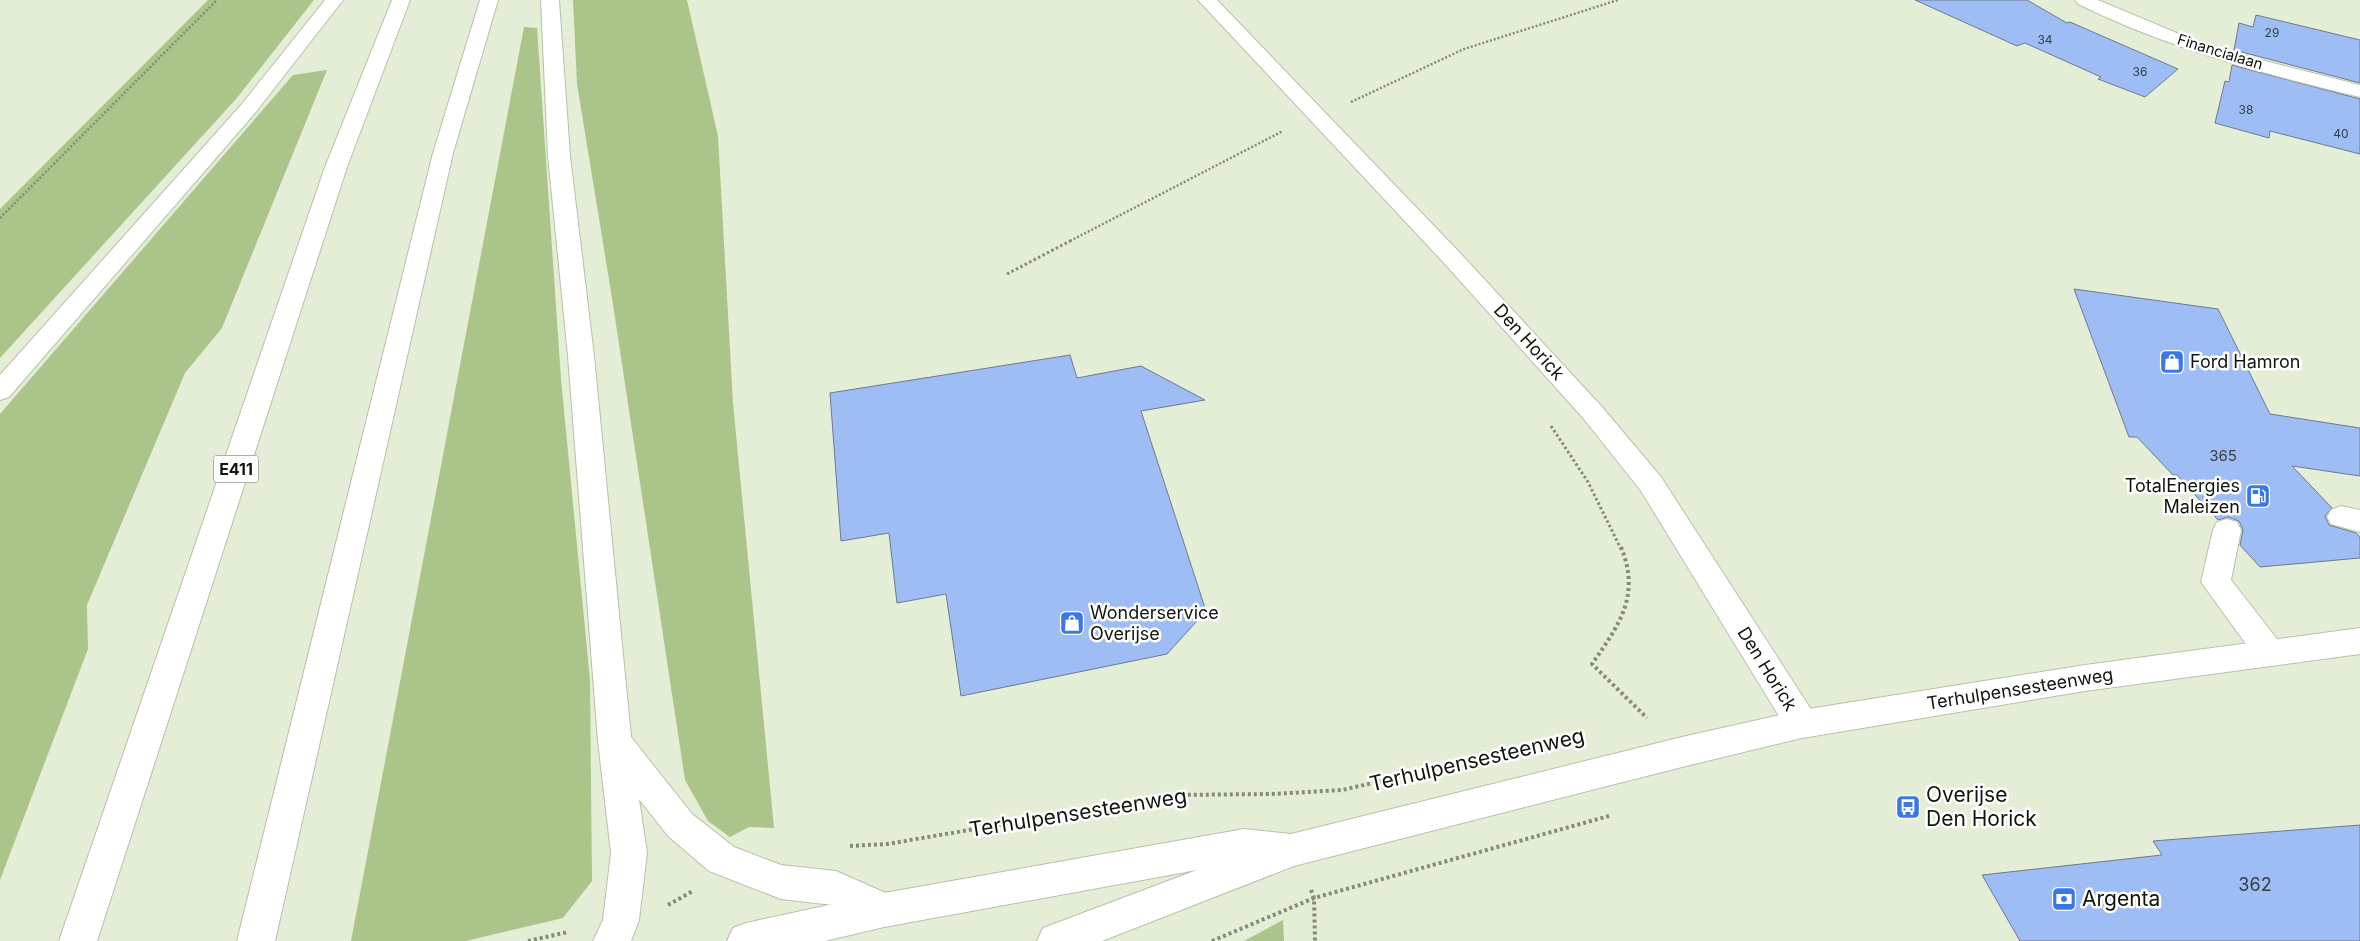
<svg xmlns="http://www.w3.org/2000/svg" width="2360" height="941" viewBox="0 0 2360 941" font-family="Inter,sans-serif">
<rect width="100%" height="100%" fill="#e4eed7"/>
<g fill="#abc489">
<path d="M208,0H314L236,99L0,358V209Z"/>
<path d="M573,0H687L718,136L733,403L774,828L749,827L730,837L708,821L685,780L612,298L577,84Z"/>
<path d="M524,27L537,28L561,379L590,680L592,881L563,918L466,941H351Z"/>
<path d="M327,70L222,328L185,373L87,605L88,649L0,880V414L293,75Z"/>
<path d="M1283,920L1284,941H1244Z"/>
</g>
<g fill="#9ebdf4" stroke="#6e7a8d">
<path d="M1915,0H2027L2067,23L2070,22L2178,69L2145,97L2098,79L2101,77L2025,43L2017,46Z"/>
<path d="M2256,15L2360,40V83L2234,50L2239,23L2253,27Z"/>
<path d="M2232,65L2360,99V154L2270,131L2269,138L2215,123L2225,81L2229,82Z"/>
<path d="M2074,289L2218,309L2270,414L2360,428V476L2292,466L2332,508L2325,516L2329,525L2356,533L2360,537V558L2260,567L2240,545L2243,530L2239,521L2228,517L2218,520L2177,475H2173L2137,437H2129Z"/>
<path d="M1070,355L1077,378L1141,366L1205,400L1141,411L1206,611L1167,654L961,696L946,594L897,603L889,533L841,541L830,393Z"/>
<path d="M2360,825V941H2020L1982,875L2162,855L2153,841Z"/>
</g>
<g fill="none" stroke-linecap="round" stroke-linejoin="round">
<defs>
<g id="lane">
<path d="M2341,506L2360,510V532L2331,524L2327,517L2331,510Z"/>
<path d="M2227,519L2237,522L2241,530L2231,580L2281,644L2286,653L2281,662L2270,666L2259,662L2201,582L2213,530L2217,522Z"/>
</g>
<g id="street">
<path d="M1198,0H1217L1460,253L1602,407L1661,477L1814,714L1818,724L1814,734L1802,738L1790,734L1641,491L1584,419L1444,263Z"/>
<path d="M2075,0H2098L2191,39L2261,60L2360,85V97C2263,74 2168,48 2078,4Z"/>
</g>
<path id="secondary" d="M2360,628V654L2085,691L1802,738L1682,767L1294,866L1102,941H1037L1043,928L1197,870L884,927L825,941H727L733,928L746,923L884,893L1244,829L1291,834L1682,737L1802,710L2085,665Z"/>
<g id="highway">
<path d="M325,0H343L255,113L9,397L0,400V375L241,105Z"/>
<path d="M392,0H410L347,167L97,941H59L325,167Z"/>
<path d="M480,0H498L453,153L275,941H237L433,153Z"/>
<path d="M541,0H559L570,156L594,356L631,737L692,814L734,847L781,865L836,871L897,898L902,910L897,922L884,927L833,905L781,899L709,871L668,836L639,799L647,853L639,920L631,941H593L603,920L611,853L598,741L568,356L548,156Z"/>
</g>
</defs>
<use href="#lane" stroke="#b7c1aa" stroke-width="2"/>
<use href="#street" stroke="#b7c1aa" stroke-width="2"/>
<use href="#secondary" stroke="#b7c1aa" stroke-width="2"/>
<use href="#highway" stroke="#b7c1aa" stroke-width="2"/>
<g stroke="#838b7a" stroke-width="2.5" stroke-dasharray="2 2" stroke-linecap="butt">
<path d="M1351,102L1464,49L1618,0"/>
<path d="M0,218L217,0"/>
<path d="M1070,241L1283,131"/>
</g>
<g stroke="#838b7a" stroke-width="3" stroke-dasharray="2.5 2.5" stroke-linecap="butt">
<path d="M1007,274L1072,240"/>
<path d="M1551,426L1588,482L1621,549"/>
</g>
<g stroke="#838b7a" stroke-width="4" stroke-dasharray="3 3" stroke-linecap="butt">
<path d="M1621,547C1641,596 1619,625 1592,664L1647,718"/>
<path d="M850,846L887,844L1175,795L1272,794L1342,790L1403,776"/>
<path d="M1311,890L1314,898L1315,941"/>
<path d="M668,905L693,891"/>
<path d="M528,941L568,932"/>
<path d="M1212,941L1314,898L1609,816"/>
</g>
<use href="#lane" fill="#fff" fill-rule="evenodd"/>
<use href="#street" fill="#fff" fill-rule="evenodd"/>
<use href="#secondary" fill="#fff" fill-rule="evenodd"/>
<use href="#highway" fill="#fff" fill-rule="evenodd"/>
</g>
<defs>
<symbol id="shop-square" viewBox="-11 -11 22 22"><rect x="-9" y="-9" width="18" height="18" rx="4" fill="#3b78e7" stroke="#fff"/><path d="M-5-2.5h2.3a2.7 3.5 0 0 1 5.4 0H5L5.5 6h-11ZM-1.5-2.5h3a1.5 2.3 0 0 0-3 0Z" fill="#fff"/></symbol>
<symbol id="fuel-square" viewBox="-11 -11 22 22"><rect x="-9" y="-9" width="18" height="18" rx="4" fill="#3b78e7" stroke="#fff"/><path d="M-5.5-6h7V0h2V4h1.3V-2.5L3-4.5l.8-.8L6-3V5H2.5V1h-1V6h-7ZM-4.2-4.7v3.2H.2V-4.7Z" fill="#fff"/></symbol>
<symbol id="bus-square" viewBox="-11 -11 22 22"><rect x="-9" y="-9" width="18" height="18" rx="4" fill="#3b78e7" stroke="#fff"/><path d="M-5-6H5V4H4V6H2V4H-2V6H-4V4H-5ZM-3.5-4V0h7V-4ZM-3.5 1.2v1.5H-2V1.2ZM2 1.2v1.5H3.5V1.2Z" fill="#fff"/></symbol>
<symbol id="bank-square" viewBox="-11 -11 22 22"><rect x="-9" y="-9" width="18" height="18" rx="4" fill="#3b78e7" stroke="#fff"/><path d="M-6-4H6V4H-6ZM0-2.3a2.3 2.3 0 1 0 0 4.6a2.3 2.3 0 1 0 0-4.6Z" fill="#fff"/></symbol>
</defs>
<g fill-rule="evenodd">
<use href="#shop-square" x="2158" y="348" width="28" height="28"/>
<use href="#fuel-square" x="2244" y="482" width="28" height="28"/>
<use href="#shop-square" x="1058" y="609" width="28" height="28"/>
<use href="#bus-square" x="1894" y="793" width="28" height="28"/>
<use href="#bank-square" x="2050" y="885" width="28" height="28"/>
</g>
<g text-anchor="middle" stroke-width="5" stroke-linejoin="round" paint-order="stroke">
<g font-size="12" fill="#343f46">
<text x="2272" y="37">29</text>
<text x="2045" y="44">34</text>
<text x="2140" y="76">36</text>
<text x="2246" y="114">38</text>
<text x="2341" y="138">40</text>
</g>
<g font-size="15" fill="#11150c" stroke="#fff">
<text transform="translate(2220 52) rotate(17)" y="5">Financialaan</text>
</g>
<g font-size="15" fill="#343f46">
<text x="2223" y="461">365</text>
</g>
<rect fill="#fff" stroke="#585b55" stroke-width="1" x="213.5" y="455.5" width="45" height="27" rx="4"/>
<g font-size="16" font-weight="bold" fill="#11150c">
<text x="236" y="475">E411</text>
</g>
<g font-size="18" fill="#11150c" stroke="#fff">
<text transform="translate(1529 342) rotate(48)" y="6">Den Horick</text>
<text transform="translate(1767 669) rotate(58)" y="6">Den Horick</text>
<text transform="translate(2020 689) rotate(-9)" y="6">Terhulpensesteenweg</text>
</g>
<g font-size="18" fill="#11150c" stroke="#fff" text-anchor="start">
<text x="2190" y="368">Ford Hamron</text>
<text x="2240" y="492" text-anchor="end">TotalEnergies<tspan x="2240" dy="21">Maleizen</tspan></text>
<text x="1090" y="619">Wonderservice<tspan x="1090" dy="21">Overijse</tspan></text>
</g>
<g font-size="18" fill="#343f46">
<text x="2255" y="891">362</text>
</g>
<g font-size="21" fill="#11150c" stroke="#fff">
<text transform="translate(1477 760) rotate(-13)" y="7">Terhulpensesteenweg</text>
<text transform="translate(1078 813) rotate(-9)" y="7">Terhulpensesteenweg</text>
</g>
<g font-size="21" fill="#11150c" stroke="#fff" text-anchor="start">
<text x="1926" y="802">Overijse<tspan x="1926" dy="24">Den Horick</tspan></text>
<text x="2082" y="906">Argenta</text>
</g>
</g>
</svg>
